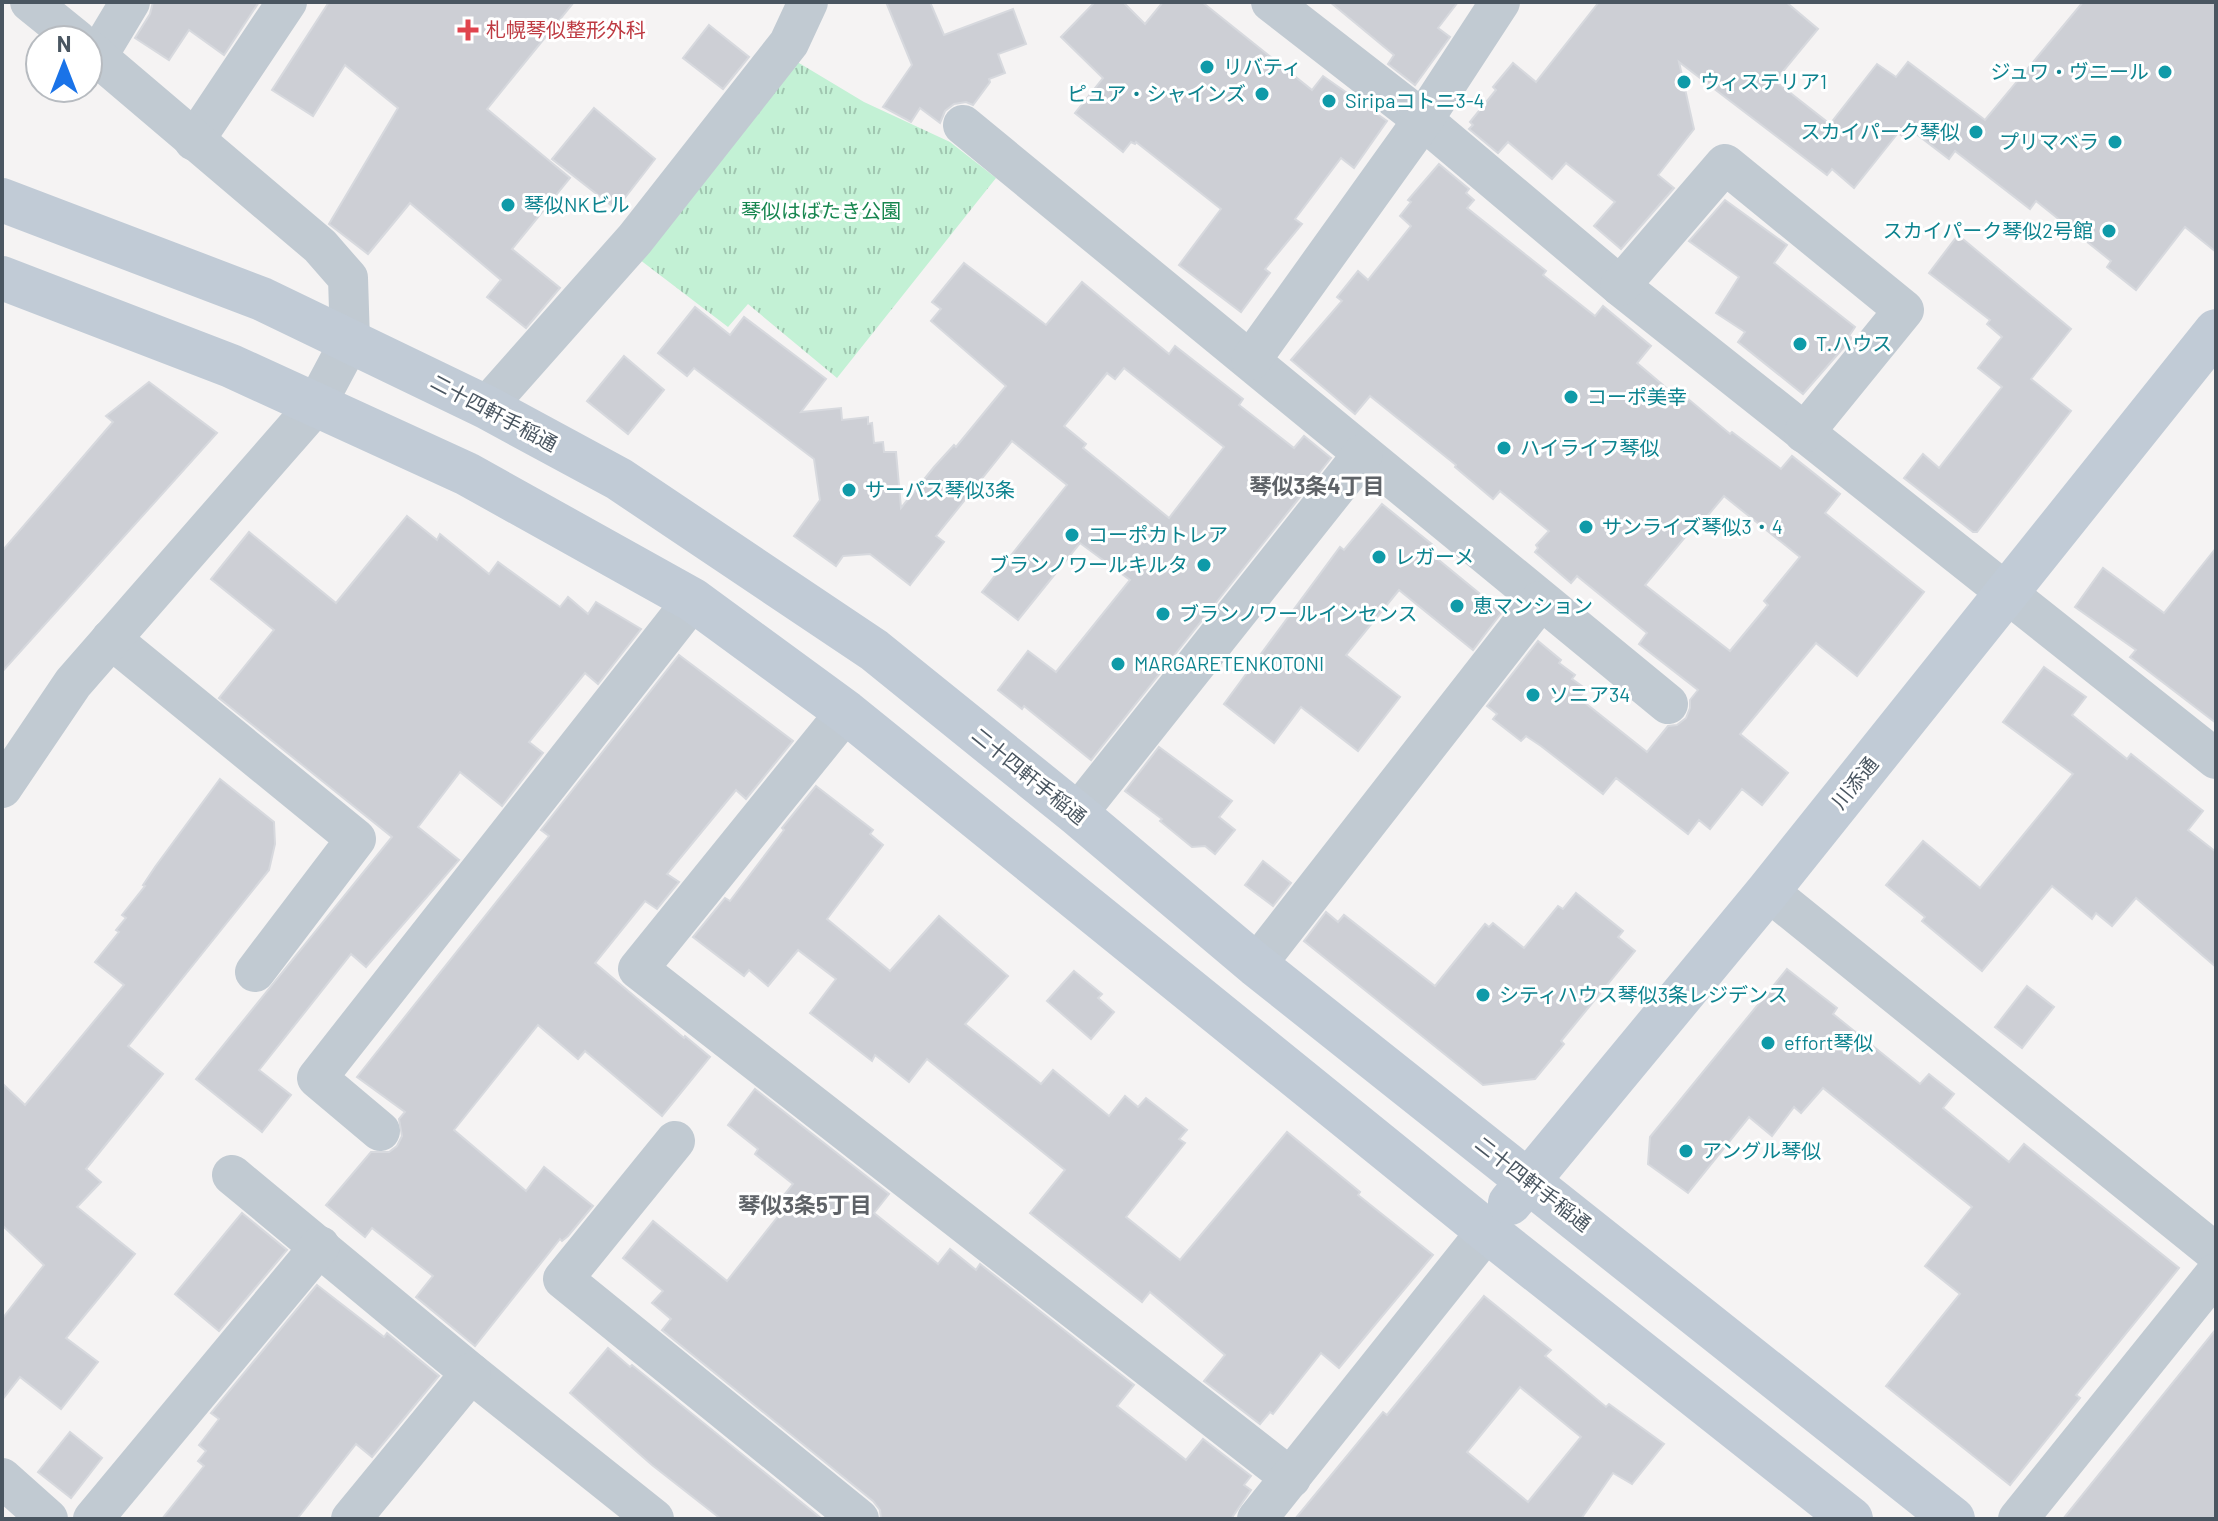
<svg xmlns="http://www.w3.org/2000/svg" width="2218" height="1521" viewBox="0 0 2218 1521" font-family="Barlow,'Noto Sans JP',sans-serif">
<defs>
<pattern id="grass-tufts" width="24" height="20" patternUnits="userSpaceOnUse" patternTransform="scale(2)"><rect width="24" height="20" fill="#c3f1d5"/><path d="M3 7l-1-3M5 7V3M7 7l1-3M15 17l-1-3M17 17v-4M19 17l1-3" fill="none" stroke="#a0c6b0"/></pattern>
</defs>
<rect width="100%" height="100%" fill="#f5f3f3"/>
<path fill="url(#grass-tufts)" d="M794,60L864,102L950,142L996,178L837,378L748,304L728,327L631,253Z"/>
<g fill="#cdcfd5" stroke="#d7d9de" stroke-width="2" fill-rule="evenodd">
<path d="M153,2H259L224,55L189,30L169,60L135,38L150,14Z"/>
<path d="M329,2H574L487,109L570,178L512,249L560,288L526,328L487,297L501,280L410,203L368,254L329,224L398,108L345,65L313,116L272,90Z"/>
<path d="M886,2H930L944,35L1013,9L1026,44L998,54L1005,73L989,79L990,82L973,105L966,102L954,104L945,111L940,123L920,108L911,122L883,107L912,65Z"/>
<path d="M1095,2H1123L1145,24L1163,2H1202L1312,90L1323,76L1387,121L1354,168L1341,158L1295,219L1302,224L1265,269L1270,273L1241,312L1179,265L1221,209L1136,142L1135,144L1131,142L1123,152L1075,113L1103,78L1061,37Z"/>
<path d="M1330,2H1458L1438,28L1450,37L1415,85L1388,64L1394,55Z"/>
<path d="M1599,2H1786L1818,29L1775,81L1830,124L1877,64L1896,77L1908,62L1985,120L2083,2H2216V252L2185,227L2136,290L2107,267L2111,261L2036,201L2030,209L1955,151L1949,159L1911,130L1905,138L1898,133L1854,188L1832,169L1827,175L1679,62L1694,129L1658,175L1674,188L1621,249L1594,226L1615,202L1566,163L1552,179L1508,142L1498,153L1469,129L1473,125L1470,122L1496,90L1493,87L1513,63L1536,82Z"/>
<path d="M709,25L749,57L723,89L683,58Z"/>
<path d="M594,108L655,159L616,209L552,159Z"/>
<path d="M1439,164L1469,189L1466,193L1474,200L1467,208L1546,271L1543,275L1595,316L1603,306L1651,346L1637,363L1683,402L1687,398L1730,434L1732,432L1781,469L1792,456L1840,494L1825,513L1924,592L1857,676L1816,643L1740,734L1788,773L1762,805L1742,789L1710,829L1699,820L1688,834L1616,778L1603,794L1541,746L1526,736L1521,741L1493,719L1497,714L1487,706L1538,641L1561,660L1559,663L1575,675L1572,679L1586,689L1579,698L1647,752L1668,726L1677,725L1686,718L1690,708V700L1698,690L1639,644L1647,633L1577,576L1571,583L1535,552L1538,548L1536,545L1549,531L1500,491L1493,499L1455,467L1456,465L1370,396L1355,414L1291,360L1342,301L1337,297L1358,271L1368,280L1411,226L1400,216L1411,202L1408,200ZM1724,496L1800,557L1764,601L1768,605L1730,651L1645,585L1701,518L1704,520Z"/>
<path d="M1725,200L1787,245L1774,263L1855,327L1849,336L1852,338L1803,394L1738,342L1745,332L1716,313L1739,277L1689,241Z"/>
<path d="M1958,235L2071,329L2031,379L2071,411L1977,532H1973L1904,478L1923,454L1939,468L2002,387L1978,368L2002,337L1987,324L1990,320L1929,273Z"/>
<path d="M964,263L1046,325L1082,282L1169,354L1175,346L1243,399L1239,405L1294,448L1304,436L1331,458L1091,760L1024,706L1022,709L998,690L1028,651L1056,672L1130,580L1080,543L1018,620L982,592L1067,485L1012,441L936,536L944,542L910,585L870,554L843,556L836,566L794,536L820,500L814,459L694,368L687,376L658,353L695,307L730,335L744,317L826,379L801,412L841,408L842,420L868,417V424L872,423L874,443L883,442L884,452H896L901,508L934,467L954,445L956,447L1006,386L931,321L941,309L932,302ZM1124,368L1224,447L1169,518L1083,448L1086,444L1064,426L1107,373L1115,379Z"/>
<path d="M624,356L664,390L628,434L587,401Z"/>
<path d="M149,382L217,433L2,672V551L113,422L106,416Z"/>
<path d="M1382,504L1434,546L1429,552L1502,612L1473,650L1399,590L1346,655L1400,697L1358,751L1301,707L1274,743L1224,704L1340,547L1344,550Z"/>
<path d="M407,516L437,540L440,534L489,574L498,562L560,607L568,597L588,614L596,602L641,629L598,684L585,673L529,742L543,753L502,806L460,772L418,827L459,860L366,967L351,954L259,1070L291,1095L262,1132L196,1079L392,837L219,698L274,630L211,579L249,532L336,603Z"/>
<path d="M2216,548V723L2130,657L2136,650L2075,607L2103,568L2164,613Z"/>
<path d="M679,655L793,741L746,799L736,790L667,874L679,882L657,909L645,901L595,963L684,1038L685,1036L710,1057L662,1116L585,1051L578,1059L538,1025L454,1130L526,1191L544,1167L593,1206L568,1236L562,1241L560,1239L475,1346L416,1297L433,1276L372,1228L365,1237L326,1205L371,1152H389L397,1146L402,1136L399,1119L405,1112L357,1077L549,836L541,830Z"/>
<path d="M2044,667L2086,697L2072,715L2127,759L2131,754L2203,811L2188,830L2216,852V967L2136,898L2112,926L2096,913L2092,919L2052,886L1982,971L1922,921L1925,917L1886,885L1923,841L1980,888L2073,774L2003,722Z"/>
<path d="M1159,747L1232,801L1219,817L1235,830L1215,854L1205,846L1192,847L1160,821L1162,819L1125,791Z"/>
<path d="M220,779L274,822L275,844L269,870L128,1046L163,1074L86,1169L101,1182L77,1207L135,1254L66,1338L98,1362L61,1409L20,1377L2,1400V1319L44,1265L2,1225V1083L25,1105L124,985L95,962L119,932L116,930L126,918L122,915L145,886L143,885L155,867Z"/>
<path d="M816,786L873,830L870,834L883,845L827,919L890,971L939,916L1008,976L965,1024L1041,1084L1053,1070L1109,1116L1125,1096L1138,1107L1146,1098L1187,1130L1179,1139L1185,1143L1126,1217L1180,1260L1287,1132L1360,1192L1358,1195L1433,1255L1339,1368L1321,1353L1273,1414L1270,1412L1260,1424L1204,1381L1225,1355L1150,1292L1142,1302L1030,1213L1065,1170L927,1059L909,1082L875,1055L872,1061L810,1013L836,979L798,950L768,986L749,970L744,976L693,937L725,898L730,901L784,830L782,828Z"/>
<path d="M1263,861L1291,883L1273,906L1245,885Z"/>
<path d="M1576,893L1623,931L1618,937L1635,951L1561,1041L1564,1044L1535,1079L1483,1085L1304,941L1326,912L1338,922L1344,915L1435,986L1485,924L1489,927L1493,923L1524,948L1558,906L1563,909Z"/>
<path d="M1787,969L1837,1008L1833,1014L1920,1084L1929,1074L1954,1094L1943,1108L2009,1162L2024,1144L2179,1268L2076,1395L2080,1398L2010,1485L1886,1386L1960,1294L1925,1266L1972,1207L1823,1088L1801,1113L1794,1107L1772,1136L1749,1117L1688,1193L1648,1164L1650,1137Z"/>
<path d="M1074,971L1102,994L1098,998L1114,1012L1091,1039L1047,1001Z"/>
<path d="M2027,986L2054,1007L2022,1048L1995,1027Z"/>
<path d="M755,1089L889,1194L874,1213L938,1264L950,1249L976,1270L980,1264L1134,1385L1117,1406L1186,1460L1203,1439L1251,1476L1244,1485L1251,1490L1231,1519H881L880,1510L873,1501L662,1330L671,1319L652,1303L663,1291L623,1258L653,1221L727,1281L787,1205L780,1200L793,1184L755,1154L758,1149L728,1125Z"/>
<path d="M242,1213L287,1250L219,1331L175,1294Z"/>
<path d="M317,1285L384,1337L387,1333L439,1376L372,1457L356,1444L297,1519H162L204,1466L198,1461L206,1451L199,1445L219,1419L211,1413Z"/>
<path d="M1484,1296L1551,1350L1545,1356L1606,1407L1609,1404L1664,1444L1632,1484L1613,1473L1581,1519H1295L1383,1412L1387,1415ZM1520,1387L1581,1437L1528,1502L1467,1452Z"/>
<path d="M2216,1329V1519H2063Z"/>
<path d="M608,1348L630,1367L632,1365L822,1519H721L652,1465L570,1393Z"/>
<path d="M70,1432L102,1458L71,1498L38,1472Z"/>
</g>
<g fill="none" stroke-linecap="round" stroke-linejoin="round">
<g stroke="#c1cad2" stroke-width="40">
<path d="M30,2L77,40"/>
<path d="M1271,2L1423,120L1620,286L2216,759"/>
<path d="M97,57L130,2"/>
<path d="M963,125L1668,704"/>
<path d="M194,141L287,2"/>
<path d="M1620,286L1725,164L1904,310L1804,433"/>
<path d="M1251,360L1423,120L1500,2"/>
<path d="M486,407L635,239L789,43L808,2"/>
<path d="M111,639L356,839L255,972"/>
<path d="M846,712L638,969L1291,1478"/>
<path d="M2,788L73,683L316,405L350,341L348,278L320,246L88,49"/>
<path d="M1077,814L1363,454"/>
<path d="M1768,891L2216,1253"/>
<path d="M1256,965L1540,601"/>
<path d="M380,1131L317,1078L693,600"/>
<path d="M675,1141L563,1279L859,1519"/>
<path d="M232,1175L471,1373L654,1519"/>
<path d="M2,1478L48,1519"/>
<path d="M93,1519L320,1246"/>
<path d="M351,1519L471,1373"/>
<path d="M1257,1519L1487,1231"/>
<path d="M2018,1519L2216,1273"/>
</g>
<g stroke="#c1cbd6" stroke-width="44">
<path d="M2,200L262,299L486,407L619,479L874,650L1077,814L1256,965L1953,1519"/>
<path d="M2,278L231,366L467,474L693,600L846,712L1487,1231L1851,1519"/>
<path d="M1510,1203L1768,891L2216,331"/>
</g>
</g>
<path fill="#e0444e" stroke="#fff" stroke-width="3" d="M464 18h8v8h8v8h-8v8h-8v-8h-8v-8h8z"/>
<g fill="#0f9aa8" stroke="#fff" stroke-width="3">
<circle cx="1207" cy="67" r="8"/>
<circle cx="2165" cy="72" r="8"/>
<circle cx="1684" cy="82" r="8"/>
<circle cx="1262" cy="94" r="8"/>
<circle cx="1329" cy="101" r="8"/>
<circle cx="1976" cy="132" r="8"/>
<circle cx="2115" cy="142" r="8"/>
<circle cx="508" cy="205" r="8"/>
<circle cx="2109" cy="231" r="8"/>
<circle cx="1800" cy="344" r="8"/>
<circle cx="1571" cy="397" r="8"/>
<circle cx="1504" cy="448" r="8"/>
<circle cx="849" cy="490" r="8"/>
<circle cx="1586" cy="527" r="8"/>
<circle cx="1072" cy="535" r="8"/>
<circle cx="1379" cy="557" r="8"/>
<circle cx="1204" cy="565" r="8"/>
<circle cx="1457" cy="606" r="8"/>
<circle cx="1163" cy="614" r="8"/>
<circle cx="1118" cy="664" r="8"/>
<circle cx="1533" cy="695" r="8"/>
<circle cx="1483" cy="995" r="8"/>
<circle cx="1768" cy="1043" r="8"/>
<circle cx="1686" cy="1151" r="8"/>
</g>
<g text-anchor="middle" stroke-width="6" stroke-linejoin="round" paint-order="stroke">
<g font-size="20" fill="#be3a42" stroke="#fff" text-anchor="start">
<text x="486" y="37">札幌琴似整形外科</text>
</g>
<g font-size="20" fill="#0d838f" stroke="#fff" text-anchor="start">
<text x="1223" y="74">リバティ</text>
<text x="2149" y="79" text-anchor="end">ジュワ・ヴニール</text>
<text x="1700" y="89">ウィステリア1</text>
<text x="1246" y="101" text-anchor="end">ピュア・シャインズ</text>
<text x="1345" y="108">Siripaコトニ3-4</text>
<text x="1960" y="139" text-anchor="end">スカイパーク琴似</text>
<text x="2099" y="149" text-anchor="end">プリマベラ</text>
<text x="524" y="212">琴似NKビル</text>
<text x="2093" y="238" text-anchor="end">スカイパーク琴似2号館</text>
<text x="1816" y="351">T.ハウス</text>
<text x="1587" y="404">コーポ美幸</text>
<text x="1520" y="455">ハイライフ琴似</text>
<text x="865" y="497">サーパス琴似3条</text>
<text x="1602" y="534">サンライズ琴似3・4</text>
<text x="1088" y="542">コーポカトレア</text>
<text x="1395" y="564">レガーメ</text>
<text x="1188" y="572" text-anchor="end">ブランノワールキルタ</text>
<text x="1473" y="613">恵マンション</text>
<text x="1179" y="621">ブランノワールインセンス</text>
<text x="1134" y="671">MARGARETENKOTONI</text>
<text x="1549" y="702">ソニア34</text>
<text x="1499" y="1002">シティハウス琴似3条レジデンス</text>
<text x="1784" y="1050">effort琴似</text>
<text x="1702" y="1158">アングル琴似</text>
</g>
<g font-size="20" fill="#17864f" stroke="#fff">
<text x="821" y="218">琴似はばたき公園</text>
</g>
<g font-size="20" fill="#4a5661" stroke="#fff">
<text transform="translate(494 413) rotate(28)" y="7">二十四軒手稲通</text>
<text transform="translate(1029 776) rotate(39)" y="7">二十四軒手稲通</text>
<text transform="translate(1855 783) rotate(-51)" y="7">川添通</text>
<text transform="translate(1533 1184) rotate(38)" y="7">二十四軒手稲通</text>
</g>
<g font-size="22" font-weight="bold" fill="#5f6368" stroke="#fff">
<text x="1317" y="494">琴似3条4丁目</text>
<text x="805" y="1213">琴似3条5丁目</text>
</g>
</g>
<rect width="2218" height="1521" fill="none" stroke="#4a5661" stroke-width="8"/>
<g transform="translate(64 64)"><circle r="38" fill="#ffffff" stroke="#b7bbc0" stroke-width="2"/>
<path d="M0-6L14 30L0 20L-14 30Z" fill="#1a73e8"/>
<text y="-12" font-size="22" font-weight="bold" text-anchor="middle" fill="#4a5661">N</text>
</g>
</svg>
